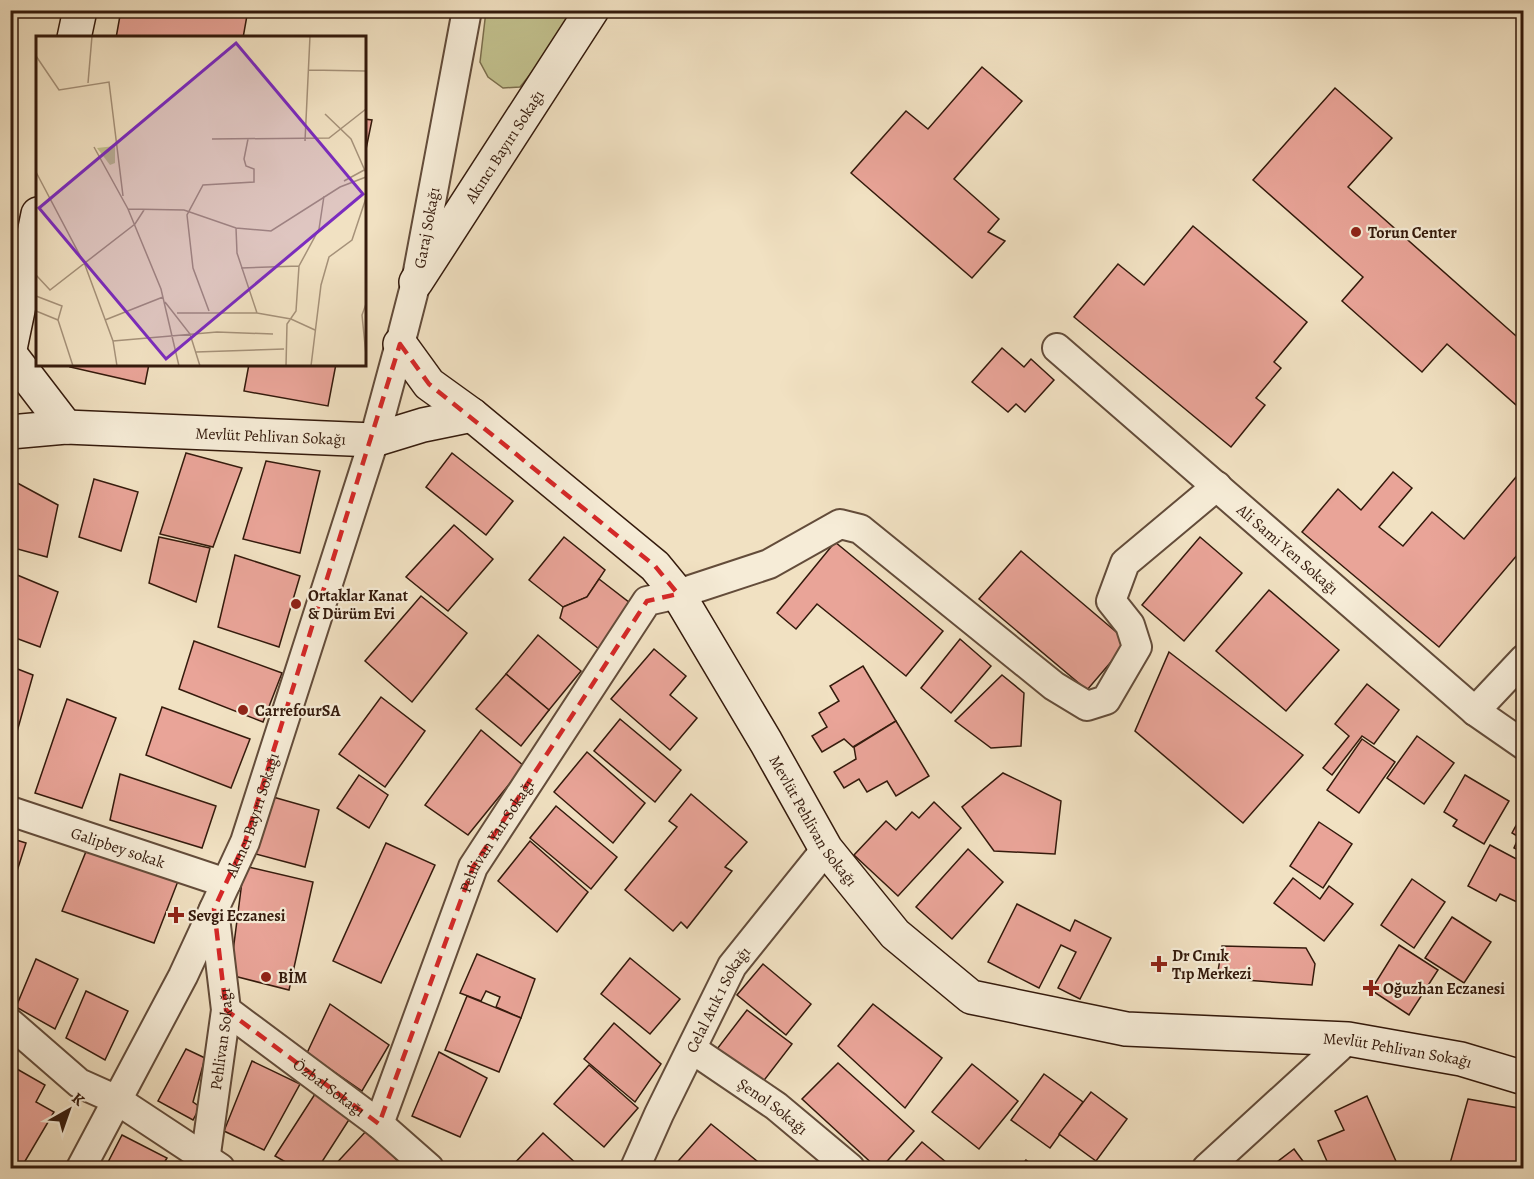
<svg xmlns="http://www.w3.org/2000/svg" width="1534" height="1179" viewBox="0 0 1534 1179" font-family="Alegreya,serif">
<rect width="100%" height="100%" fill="#f1e1c2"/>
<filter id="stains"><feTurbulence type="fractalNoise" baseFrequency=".00333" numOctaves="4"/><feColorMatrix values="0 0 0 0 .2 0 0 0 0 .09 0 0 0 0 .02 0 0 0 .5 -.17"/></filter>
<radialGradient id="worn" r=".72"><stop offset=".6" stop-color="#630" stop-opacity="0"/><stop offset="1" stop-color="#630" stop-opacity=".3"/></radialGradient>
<path fill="#c2c18e" stroke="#7b6e4d" stroke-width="1.5" d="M486,11H581L520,87L503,88L488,77L480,62Z"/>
<g fill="#e9a498" stroke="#341a0c" stroke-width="1.5">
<path d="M121,10H248L243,38H116Z"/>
<path d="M982,67L1022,101L954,179L999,219L988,232L1005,241L972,278L851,173L906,111L928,129Z"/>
<path d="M1335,88L1392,138L1348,187L1524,343V412L1447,344L1422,372L1342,301L1363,277L1253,180Z"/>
<path d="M364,119L372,120L364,159Z"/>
<path d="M1193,226L1307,322L1274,362L1281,368L1256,398L1265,405L1231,447L1074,317L1118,264L1144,285Z"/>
<path d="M1002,348L1024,367L1031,359L1054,380L1025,412L1016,404L1008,412L972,382Z"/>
<path d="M71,364H149L145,384L70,367Z"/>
<path d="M249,364H336L328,406L244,391Z"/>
<path d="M186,453L242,468L213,547L160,534Z"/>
<path d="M452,453L513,501L486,535L426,487Z"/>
<path d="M266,461L320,471L300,553L243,539Z"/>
<path d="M1393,472L1412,488L1379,527L1403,546L1432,512L1464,539L1516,477L1524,483V547L1439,647L1302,532L1338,489L1361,510Z"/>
<path d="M10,479L58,505L47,557L10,547Z"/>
<path d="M94,479L138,492L121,551L79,537Z"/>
<path d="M454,525L493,559L448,611L406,577Z"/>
<path d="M159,537L210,548L196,602L149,583Z"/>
<path d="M564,537L605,570L587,597L563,607L529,580Z"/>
<path d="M1200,537L1242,573L1184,641L1142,605Z"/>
<path d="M835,542L943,631L906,676L817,604L796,629L777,613Z"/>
<path d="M1021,551L1128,642L1087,690L979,599Z"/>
<path d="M235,555L300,576L279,647L218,627Z"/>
<path d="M10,572L58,592L40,647L10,636Z"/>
<path d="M599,579L630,603L599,649L560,618L563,607L587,597Z"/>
<path d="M1269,590L1339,650L1286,711L1216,651Z"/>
<path d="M421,596L467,633L412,702L365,661Z"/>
<path d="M538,635L581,671L549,710L506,674Z"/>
<path d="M960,639L991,666L951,713L921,688Z"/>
<path d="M194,641L282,673L263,722L179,689Z"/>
<path d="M654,649L686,676L670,695L697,718L670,750L611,699Z"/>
<path d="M1169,652L1303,755L1243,823L1135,731Z"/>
<path d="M10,666L33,675L13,746L10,745Z"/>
<path d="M863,666L896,721L853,747L844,739L822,752L812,736L827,727L819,713L839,701L830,686Z"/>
<path d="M506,674L549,710L521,746L476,709Z"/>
<path d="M1002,675L1024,693L1021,746L991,748L955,721Z"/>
<path d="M1367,684L1399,710L1374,744L1362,736L1332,775L1323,768L1349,736L1335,724Z"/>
<path d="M381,697L425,731L385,787L339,754Z"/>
<path d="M67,699L116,718L82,808L35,793Z"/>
<path d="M162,707L250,739L231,788L146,755Z"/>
<path d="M620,719L681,770L655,802L594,751Z"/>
<path d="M896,721L929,776L896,796L887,781L867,792L859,779L844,788L834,772L856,759L854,747Z"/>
<path d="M481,730L524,766L468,835L425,805Z"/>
<path d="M1417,736L1454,763L1424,804L1387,778Z"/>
<path d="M1362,739L1395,762L1359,813L1327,790Z"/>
<path d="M587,752L645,803L613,843L554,792Z"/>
<path d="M1003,773L1061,801L1055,854L994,851L962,807Z"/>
<path d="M120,774L216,806L202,848L110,820Z"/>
<path d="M359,775L388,795L369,828L337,808Z"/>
<path d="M1465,775L1509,801L1484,844L1453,826L1457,820L1444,812Z"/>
<path d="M691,794L747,842L725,867L732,871L687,928L681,922L673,931L625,890L677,827L669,821Z"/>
<path d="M266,795L319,810L305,867L252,853Z"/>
<path d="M934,802L961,828L898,896L854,855L886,821L896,830L912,812L919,818Z"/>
<path d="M556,806L617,857L591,889L530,838Z"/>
<path d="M1524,811V853L1514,848L1519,837L1512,833Z"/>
<path d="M1319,822L1352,844L1323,888L1290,866Z"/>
<path d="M10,838L26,843L10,893Z"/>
<path d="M530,841L588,892L557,932L498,881Z"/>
<path d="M386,843L435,865L381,983L333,961Z"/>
<path d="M89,844L180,876L154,943L62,911Z"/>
<path d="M1490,845L1524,863V890L1517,902L1500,894L1496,901L1468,886Z"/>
<path d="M968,849L1003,882L952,939L916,907Z"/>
<path d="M244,866L313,882L289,990L230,975Z"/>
<path d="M1293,878L1320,899L1329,886L1353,904L1324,941L1274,903Z"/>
<path d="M1412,879L1445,902L1414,948L1381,925Z"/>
<path d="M1017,904L1070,931L1075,920L1111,938L1080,999L1058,988L1076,952L1061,945L1039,988L988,962Z"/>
<path d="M1452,917L1491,942L1464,983L1425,958Z"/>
<path d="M1399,945L1438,970L1409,1015L1371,990Z"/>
<path d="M1222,946L1306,948L1315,964L1312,985L1217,978Z"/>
<path d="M477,954L535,979L521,1018L496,1007L500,997L486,991L481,1001L460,993Z"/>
<path d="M630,958L680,999L650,1034L601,994Z"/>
<path d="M36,959L78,979L55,1029L16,1007Z"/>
<path d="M763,964L811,1004L786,1035L737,995Z"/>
<path d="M86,991L128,1011L105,1060L66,1038Z"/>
<path d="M467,996L521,1018L499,1072L445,1050Z"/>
<path d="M330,1004L389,1045L362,1091L307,1053Z"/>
<path d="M873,1004L942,1058L905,1108L838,1046Z"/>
<path d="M747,1010L792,1044L762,1083L717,1049Z"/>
<path d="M614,1023L661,1064L635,1102L584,1059Z"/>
<path d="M186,1049L205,1058L193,1102L200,1107L193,1120L158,1101Z"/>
<path d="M439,1052L487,1078L460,1137L412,1116Z"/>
<path d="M252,1061L300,1084L264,1150L224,1131Z"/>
<path d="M838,1063L914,1131L881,1168H877L802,1099Z"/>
<path d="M972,1064L1018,1101L979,1149L932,1112Z"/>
<path d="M10,1065L45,1085L36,1102L54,1112L21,1168H10Z"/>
<path d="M589,1065L638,1108L604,1147L554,1104Z"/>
<path d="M1044,1074L1083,1102L1050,1148L1011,1120Z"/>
<path d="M1091,1092L1127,1119L1096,1161L1059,1134Z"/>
<path d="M315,1094L352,1115L318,1168H296L275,1156Z"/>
<path d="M1367,1096L1399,1168H1330L1318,1141L1344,1130L1335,1111Z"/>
<path d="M1468,1099L1524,1109V1168H1451L1449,1167Z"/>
<path d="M711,1124L762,1165L759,1168H672Z"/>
<path d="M367,1130L405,1168H332Z"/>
<path d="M543,1133L580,1167L578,1168H510Z"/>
<path d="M122,1135L167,1158L161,1168H105Z"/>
<path d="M922,1142L953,1168H899Z"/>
<path d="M1294,1149L1308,1168H1269Z"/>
<path d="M1026,1160L1037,1168H1019Z"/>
</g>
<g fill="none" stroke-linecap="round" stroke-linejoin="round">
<defs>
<g id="street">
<path id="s1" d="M1057,348L1475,711L1524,745"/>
<path d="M1475,711L1524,659"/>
<path id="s2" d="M10,811L226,883"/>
<path id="s3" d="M226,1010L379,1124L429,1168"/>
<path d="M10,1023L79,1083L117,1100L220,1168"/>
<path id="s4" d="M692,1049L776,1106L850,1168"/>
<path id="s5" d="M379,1124L473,867L647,601L678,594L769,564L840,524L860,529L1054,686L1087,706L1106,700L1137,647L1130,625L1111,601L1125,563L1217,486"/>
<path id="s6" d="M81,1168L183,976L245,842L374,440L400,344L416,282L467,10"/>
<path id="s7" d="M204,1168L226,1010L214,909"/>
<path id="s8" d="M635,1168L659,1114L732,966L826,849"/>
<path d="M1207,1168L1348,1039"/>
</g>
<g id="secondary">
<path d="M74,38L80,10"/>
<path id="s9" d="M416,282L592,10"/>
<path id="s10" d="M400,344L429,384L472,415L655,566L678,594L766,742L826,849L895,934L971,997L1126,1029L1348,1039L1461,1059L1524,1078"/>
<path d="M10,349L38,214"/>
<path d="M10,354L66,427"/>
<path id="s11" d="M10,432L66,427L374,440L423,425L472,415"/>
</g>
</defs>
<use href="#street" stroke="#634c3a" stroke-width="32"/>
<use href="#secondary" stroke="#341a0c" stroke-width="36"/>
<use href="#street" stroke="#f6ecd7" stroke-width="28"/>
<use href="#secondary" stroke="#f6ecd7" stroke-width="33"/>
</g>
<path fill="none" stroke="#d62828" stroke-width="4.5" stroke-dasharray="12 8" stroke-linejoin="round" d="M400,344L429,384L655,566L678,594L647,601L473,867L379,1124L226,1010L214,909L245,842Z"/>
<g fill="#8f2418" stroke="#f6ecd7" stroke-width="2">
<circle cx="1356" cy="232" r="6"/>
<circle cx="296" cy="604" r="6"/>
<circle cx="243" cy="710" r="6"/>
<path d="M173 906h6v6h6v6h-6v6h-6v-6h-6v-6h6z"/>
<path d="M1156 955h6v6h6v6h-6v6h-6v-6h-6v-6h6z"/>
<circle cx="266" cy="977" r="6"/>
<path d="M1368 979h6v6h6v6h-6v6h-6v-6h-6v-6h6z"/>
</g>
<g text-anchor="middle" stroke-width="4.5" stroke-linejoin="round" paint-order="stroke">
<g font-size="16" fill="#341a0c" stroke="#f6ecd7">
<text dy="6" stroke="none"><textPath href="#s9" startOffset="162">Akıncı Bayırı Sokağı</textPath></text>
<text dy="6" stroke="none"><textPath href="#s6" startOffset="1006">Garaj Sokağı</textPath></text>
<text dy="6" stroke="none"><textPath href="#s11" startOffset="261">Mevlüt Pehlivan Sokağı</textPath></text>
<text dy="6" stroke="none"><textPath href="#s1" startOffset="306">Ali Sami Yen Sokağı</textPath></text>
<text dy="6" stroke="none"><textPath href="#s6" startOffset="393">Akıncı Bayırı Sokağı</textPath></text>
<text dy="6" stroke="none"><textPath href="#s10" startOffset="640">Mevlüt Pehlivan Sokağı</textPath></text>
<text dy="6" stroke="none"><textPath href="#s5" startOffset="312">Pehlivan Yan Sokağı</textPath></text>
<text dy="6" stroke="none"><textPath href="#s2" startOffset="114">Galipbey sokak</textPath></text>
<text dy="6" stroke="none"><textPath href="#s8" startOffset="188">Celal Atık 1 Sokağı</textPath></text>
<text dy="6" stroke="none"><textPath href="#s7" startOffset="130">Pehlivan Sokağı</textPath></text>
<text dy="6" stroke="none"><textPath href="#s10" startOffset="1310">Mevlüt Pehlivan Sokağı</textPath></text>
<text dy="6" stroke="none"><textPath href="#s3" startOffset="129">Özbal Sokağı</textPath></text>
<text dy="6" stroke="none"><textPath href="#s4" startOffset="99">Şenol Sokağı</textPath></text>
</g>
<g font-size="16" font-weight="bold" fill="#341a0c" stroke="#f6ecd7" text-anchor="start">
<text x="1368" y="238">Torun Center</text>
<text x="308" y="601">Ortaklar Kanat<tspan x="308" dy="18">&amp; Dürüm Evi</tspan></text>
<text x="255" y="716">CarrefourSA</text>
<text x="188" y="921">Sevgi Eczanesi</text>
<text x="1172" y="961">Dr Cınık<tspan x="1172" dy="18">Tıp Merkezi</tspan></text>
<text x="278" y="983">BİM</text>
<text x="1383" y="994">Oğuzhan Eczanesi</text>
</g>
</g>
<g transform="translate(36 36)">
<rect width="330" height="330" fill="#f1e1c2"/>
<path d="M79,110V127L74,129L61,112Z" fill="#c2c18e"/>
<path fill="none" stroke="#a59179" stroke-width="1.5" d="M0,20L23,54L73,46L87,160M273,34L330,35M52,47L56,0M289,78L315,103L330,137M176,103L293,102L330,73M269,105L274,0M58,111L92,173L125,253L143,330M0,136L49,229L77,305L81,330M308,145L330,133M92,173L148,174L200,192L235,195L304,151L330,141M200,192L201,217L221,277M205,232L263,230M0,239L14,254L99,188L108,174M0,260L26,270L22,284M129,266L154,298L164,330M330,268L326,279L330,319M0,275L22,284M173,275L157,232L151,179L167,149L218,146V133L210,130L208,123L212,103M141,277H221L255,283L279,294M22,284L37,330M69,284L127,261M77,305L181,296L237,298M160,316L248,313M250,330L251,288L260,275L263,230L283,193L288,160M275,330L285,249L293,221L316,204L330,162"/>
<path fill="#7b2cbf" fill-opacity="0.15" stroke="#7b2cbf" stroke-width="3" d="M200,7L327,158L130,323L3,172Z"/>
<rect width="330" height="330" fill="none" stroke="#341a0c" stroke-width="3"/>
</g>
<rect width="1534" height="1179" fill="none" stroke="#f1e1c2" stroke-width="36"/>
<rect x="12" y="12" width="1510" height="1155" fill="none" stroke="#341a0c" stroke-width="3"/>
<rect x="18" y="18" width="1498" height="1143" fill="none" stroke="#341a0c" stroke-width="1.5"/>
<g transform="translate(69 1110) rotate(40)" stroke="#f6ecd7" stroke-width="4.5" paint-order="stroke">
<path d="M0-4.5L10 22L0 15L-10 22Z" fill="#341a0c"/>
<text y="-9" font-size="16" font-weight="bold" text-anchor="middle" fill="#341a0c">K</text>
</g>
<rect width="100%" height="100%" filter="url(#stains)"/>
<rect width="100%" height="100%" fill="url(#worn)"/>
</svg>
